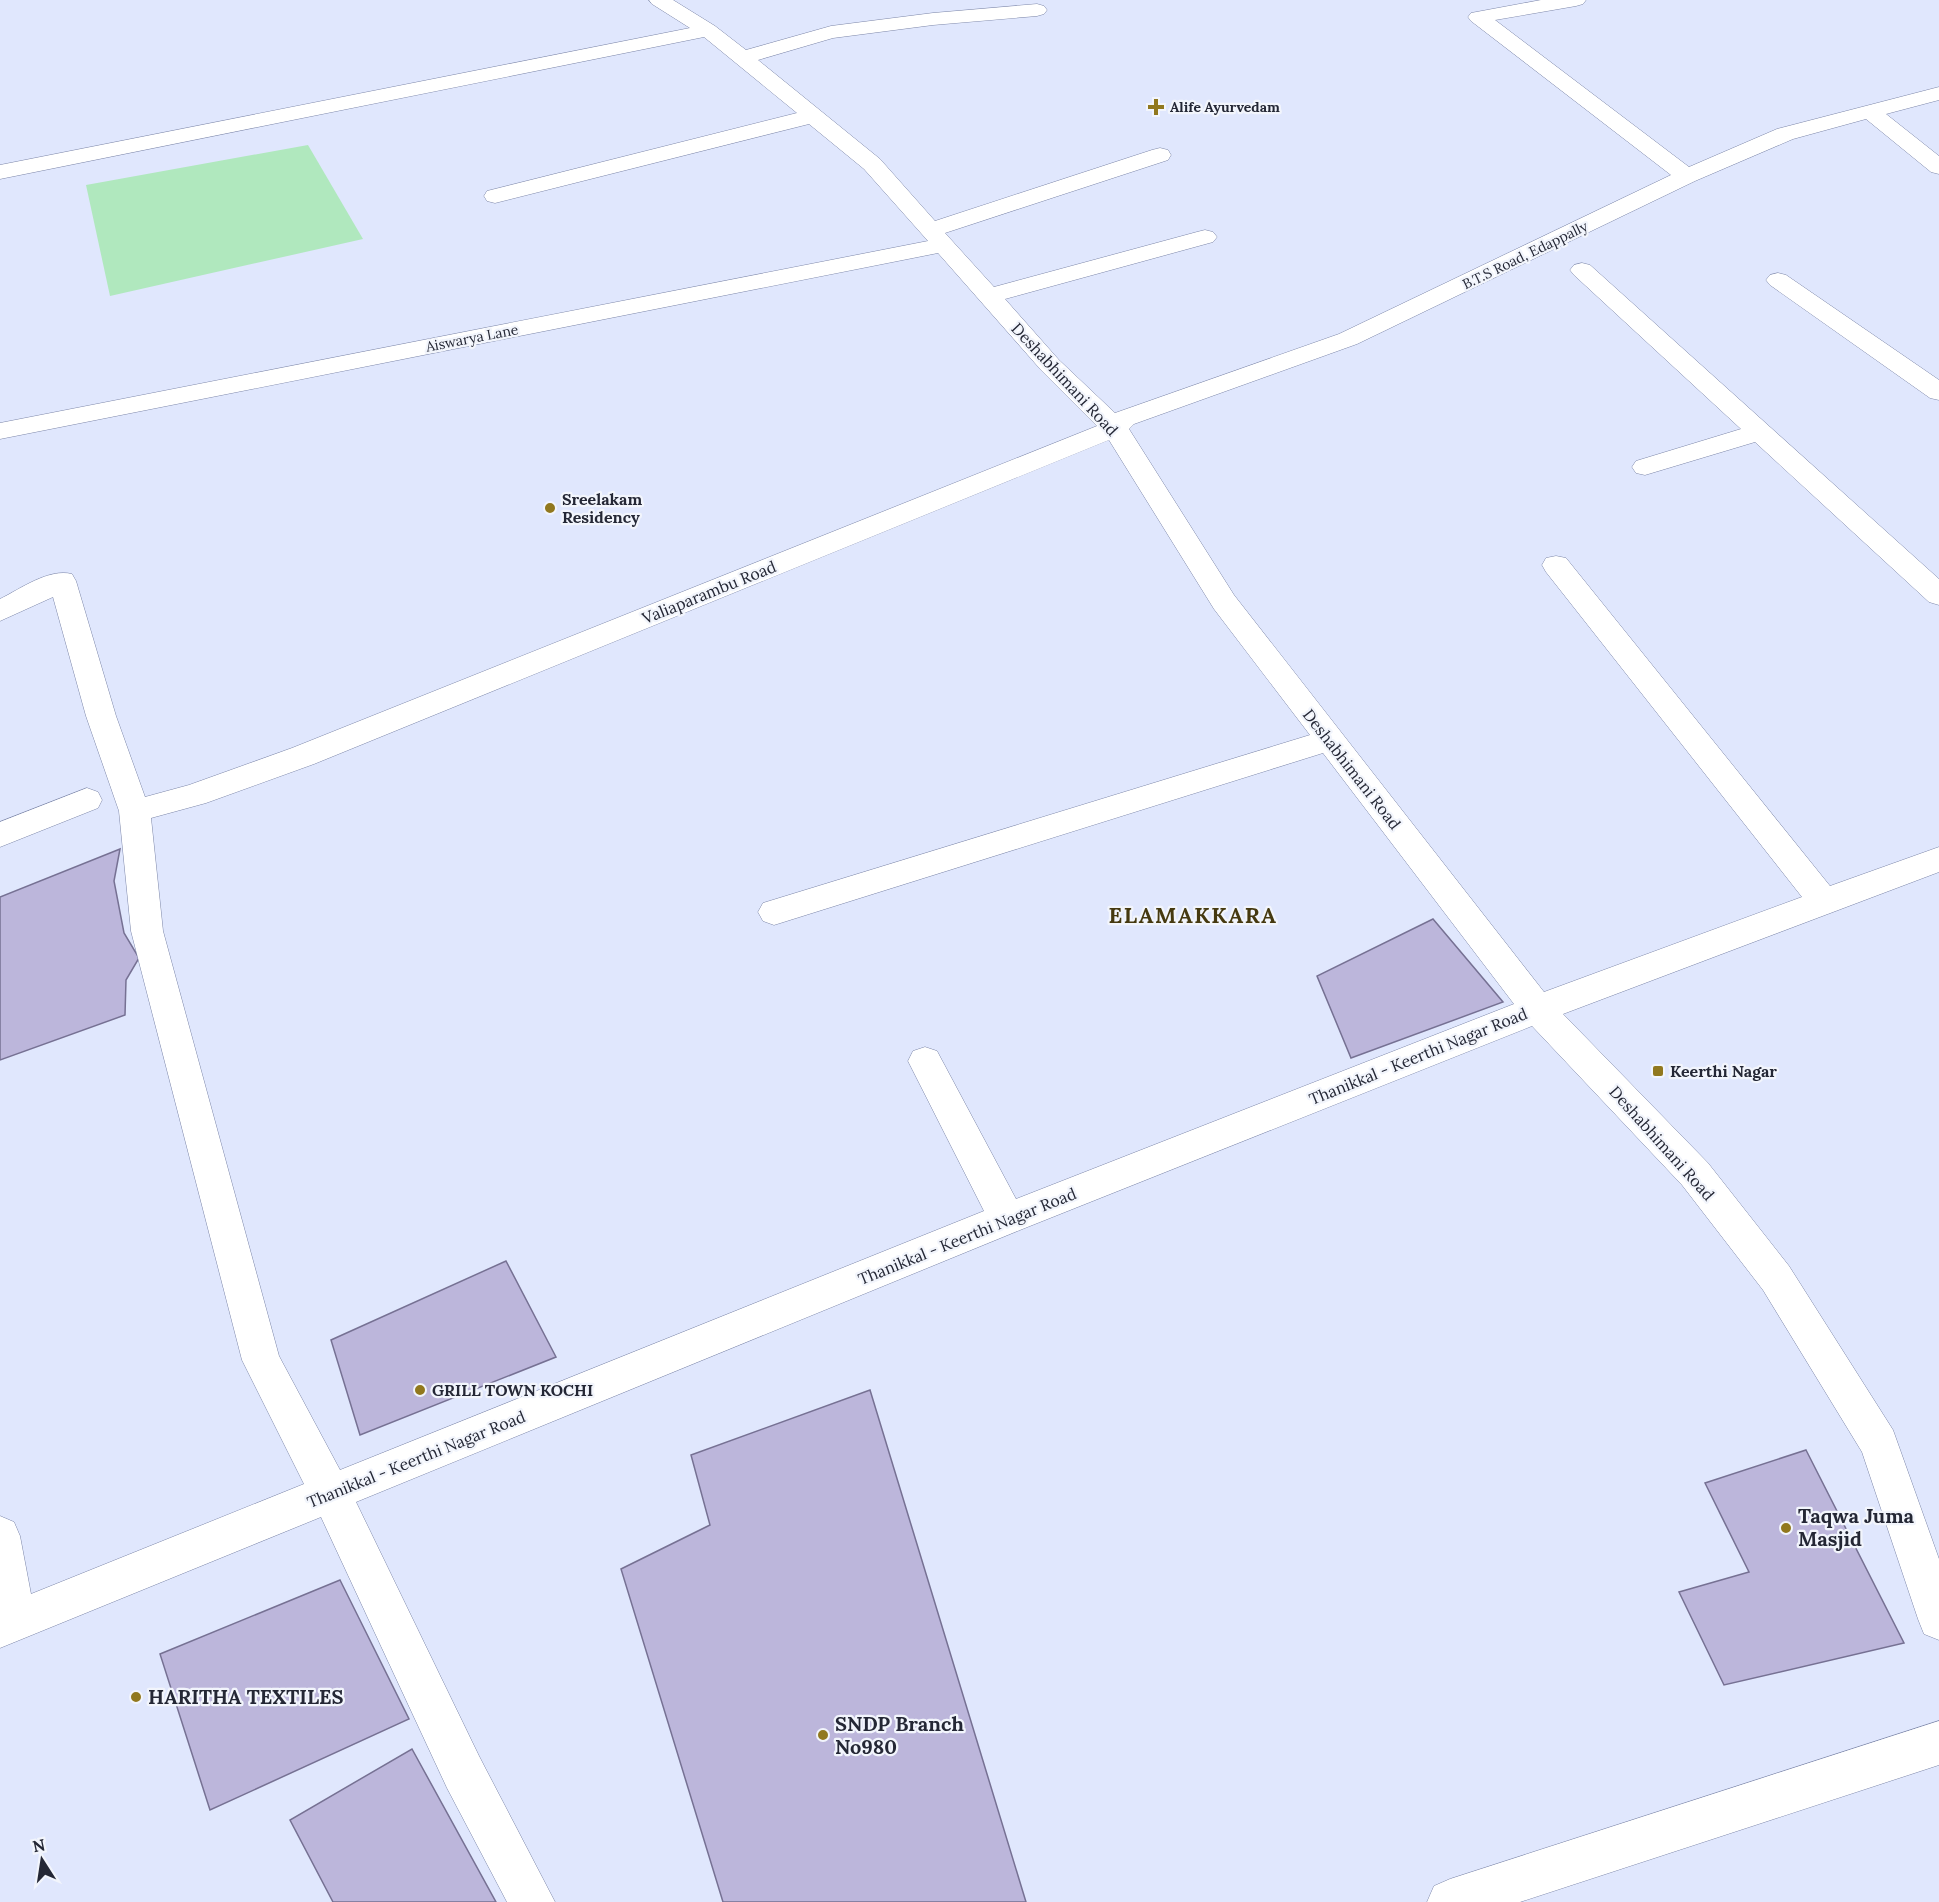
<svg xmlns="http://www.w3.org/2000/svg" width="1939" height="1902" viewBox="0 0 1939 1902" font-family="Lora,serif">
<rect width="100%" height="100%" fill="#e0e7fd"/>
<path fill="#b0e8be" d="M308,145L363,239L110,296L86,185Z"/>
<g fill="#bcb6db" stroke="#767193" stroke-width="1.5">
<path d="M120,849L114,881L124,933L139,958L126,980L125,1015L0,1060V897Z"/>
<path d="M1433,919L1503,1002L1351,1058L1317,976Z"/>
<path d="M506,1261L556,1357L360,1435L331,1340Z"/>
<path d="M870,1390L1026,1902H723L621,1569L710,1525L691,1455Z"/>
<path d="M1806,1450L1904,1643L1724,1685L1679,1592L1749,1572L1705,1483Z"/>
<path d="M340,1580L409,1719L210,1810L160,1654Z"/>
<path d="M412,1749L496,1902H333L290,1820Z"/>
</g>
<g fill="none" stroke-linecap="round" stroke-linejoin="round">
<defs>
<g id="minor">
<path d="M649,0H673L715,26L746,50L831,26L933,13L1037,4L1044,6L1047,10L1044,14L1037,16L933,25L833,38L758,60L880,159L935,221L1152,150L1160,148L1168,150L1171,155L1168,160L945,233L994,287L1197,232L1205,230L1213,232L1217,237L1213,242L1005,299L1059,360L1115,413L1339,334L1671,175L1471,21L1468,17L1471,13L1541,0H1586L1583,4L1576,6L1495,20L1689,167L1777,129L1939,87V100L1886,114L1939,156V174L1931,172L1866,119L1793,139L1695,181L1357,344L1134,424L1129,429L1234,595L1544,992L1802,897L1546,572L1542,565L1546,558L1556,556L1566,558L1830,886L1939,847V872L1563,1014L1708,1163L1789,1266L1893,1430L1939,1559V1640L1924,1634L1918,1619L1862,1452L1763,1290L1682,1185L1532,1026L1020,1230L356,1502L479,1756L555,1902H507L447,1788L321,1517L0,1648V1516L14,1522L20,1536L31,1594L304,1484L242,1360L131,931L119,811L86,716L53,597L0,621V599C20,589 49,568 72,574L76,581L116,716L145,797L189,785L292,748L1097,426L1041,370L938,253L0,439V423L928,241L864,169L809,124L495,203L487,201L484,196L487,191L797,113L704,37L0,179V165L690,28L652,4ZM1109,440L1214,609L1310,735L763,903L758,912L763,921L774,925L1323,753L1514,1004L1016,1199L937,1051L925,1047L913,1051L908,1061L984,1211L340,1470L279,1356L163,931L151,818L206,803L314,764Z"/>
<path d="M1582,263L1590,265L1939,579V605L1929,602L1755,442L1645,475L1636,473L1632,467L1636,461L1741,429L1574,275L1570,270L1574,265Z"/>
<path d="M1778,273L1786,275L1939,380V400L1930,398L1770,285L1766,280L1770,275Z"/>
<path d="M87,788L98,792L102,800L98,808L0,847V822Z"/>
<path d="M1939,1721V1765L1520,1902H1427L1434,1886L1450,1879Z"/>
</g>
</defs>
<use href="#minor" stroke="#7c86a8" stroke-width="1"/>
<use href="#minor" fill="#fff" fill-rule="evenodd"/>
</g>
<g fill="#91781e" stroke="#f2f5fc" stroke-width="2">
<path d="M1153 98h6v6h6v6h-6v6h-6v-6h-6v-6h6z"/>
<circle cx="550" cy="508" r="6"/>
<rect x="1652" y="1065" width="12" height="12" rx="3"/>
<circle cx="420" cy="1390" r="6"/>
<circle cx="1786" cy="1528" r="6"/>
<circle cx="136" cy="1697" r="6"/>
<circle cx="823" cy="1735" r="6"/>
</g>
<g text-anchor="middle" stroke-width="4.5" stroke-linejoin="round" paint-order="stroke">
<g font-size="14" font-weight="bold" fill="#242735" stroke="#f2f5fc" text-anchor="start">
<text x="1170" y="112">Alife Ayurvedam</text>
</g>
<g font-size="14" fill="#242735" stroke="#f2f5fc">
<text transform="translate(1525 255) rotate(-26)" y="5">B.T.S Road, Edappally</text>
<text transform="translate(472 338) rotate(-11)" y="5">Aiswarya Lane</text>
</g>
<g font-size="16" fill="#242735" stroke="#f2f5fc">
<text transform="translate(1065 379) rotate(47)" y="6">Deshabhimani Road</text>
<text transform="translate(709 592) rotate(-22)" y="6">Valiaparambu Road</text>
<text transform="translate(1352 769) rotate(52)" y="6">Deshabhimani Road</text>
<text transform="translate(1418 1056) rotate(-22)" y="6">Thanikkal - Keerthi Nagar Road</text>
<text transform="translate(1662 1143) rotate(48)" y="6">Deshabhimani Road</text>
<text transform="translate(967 1236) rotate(-22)" y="6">Thanikkal - Keerthi Nagar Road</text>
<text transform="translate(416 1459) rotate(-22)" y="6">Thanikkal - Keerthi Nagar Road</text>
</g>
<g font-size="16" font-weight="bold" fill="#242735" stroke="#f2f5fc" text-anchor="start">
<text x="562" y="505">Sreelakam<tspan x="562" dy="18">Residency</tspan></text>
<text x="1670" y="1077">Keerthi Nagar</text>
<text x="432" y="1396">GRILL TOWN KOCHI</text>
</g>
<g font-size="20" font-weight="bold" fill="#242735" stroke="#f2f5fc" text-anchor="start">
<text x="1798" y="1523">Taqwa Juma<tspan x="1798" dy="23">Masjid</tspan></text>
<text x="148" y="1704">HARITHA TEXTILES</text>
<text x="835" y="1731">SNDP Branch<tspan x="835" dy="23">No980</tspan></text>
</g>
<g font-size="22" font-weight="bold" letter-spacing="1.5" fill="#453910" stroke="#f2f5fc">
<text x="1193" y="923">ELAMAKKARA</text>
</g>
</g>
<g transform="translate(42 1860) rotate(348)" stroke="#f2f5fc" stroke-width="4.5" paint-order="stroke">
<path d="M0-4.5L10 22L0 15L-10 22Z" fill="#242735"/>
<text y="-9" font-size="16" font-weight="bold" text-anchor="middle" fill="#242735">N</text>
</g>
</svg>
